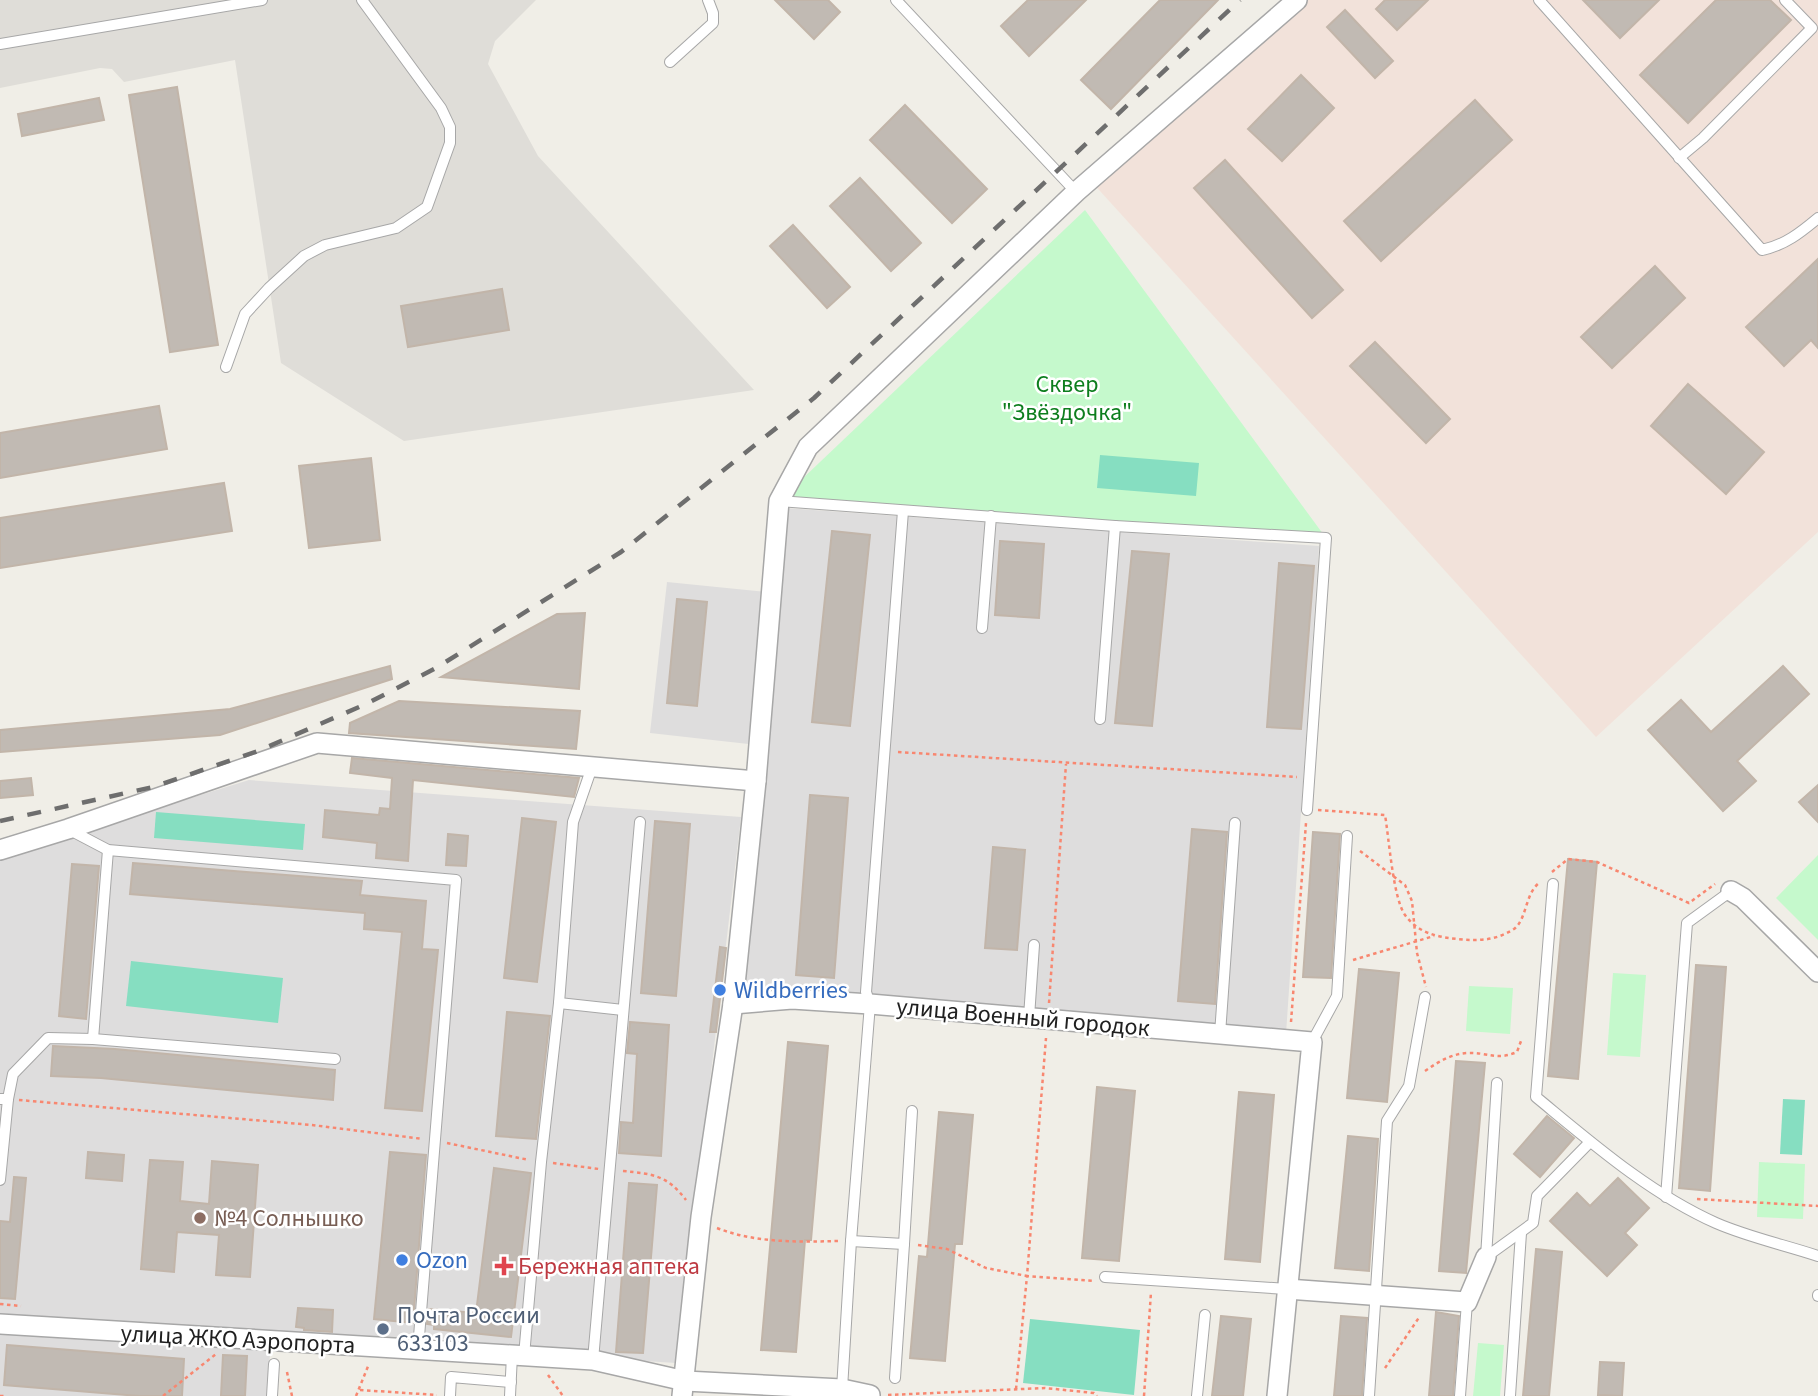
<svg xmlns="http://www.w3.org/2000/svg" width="1818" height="1396" viewBox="0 0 1818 1396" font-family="'Source Sans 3',sans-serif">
<rect width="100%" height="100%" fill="#f0eee7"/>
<g fill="#dedddd">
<path d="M785,508L1319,546L1286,1034L854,997L742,993L767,746L650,733L667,582L777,593Z"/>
<path d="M249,780L741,817L677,1363L271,1339L267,1396H0V857Z"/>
</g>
<path fill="#f2e2da" d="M1284,0H1818V532L1596,737L1090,180Z"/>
<path fill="#dfddd8" d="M0,0H536L495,41L488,64L538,156L754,390L404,441L281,363L235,60L124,82L112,69L100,68L0,88Z"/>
<g fill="#c5f9cc">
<path d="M1085,210L1326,538L779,501Z"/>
<path d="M1818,855V940L1776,898Z"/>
<path d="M1613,973L1646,975L1640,1057L1607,1055Z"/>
<path d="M1469,986L1513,988L1510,1034L1466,1031Z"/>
<path d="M1759,1162L1805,1164L1803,1219L1757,1217Z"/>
<path d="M1478,1343L1504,1345L1500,1396H1473Z"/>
</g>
<g fill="#86dec1">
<path d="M1100,455L1199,463L1196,496L1097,488Z"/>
<path d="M156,812L305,824L303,850L154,838Z"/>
<path d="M131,961L283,978L278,1023L126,1006Z"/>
<path d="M1783,1099L1805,1100L1802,1155L1780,1154Z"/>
<path d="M1030,1319L1140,1330L1134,1395L1023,1383Z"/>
</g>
<g fill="#c1bab3" stroke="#c2b5a9" stroke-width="2">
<path d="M775,0H828L840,12L814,39Z"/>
<path d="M1028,0H1086L1029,56L1001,26Z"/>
<path d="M1160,0H1218L1111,109L1081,80Z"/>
<path d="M1385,0H1428L1397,30L1376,9Z"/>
<path d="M1583,0H1659L1620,38Z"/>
<path d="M1716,0H1770L1791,20L1688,123L1640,75Z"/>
<path d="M1345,10L1393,61L1375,78L1327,27Z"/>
<path d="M1301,75L1334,108L1282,161L1248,129Z"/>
<path d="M177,87L218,345L170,352L129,95Z"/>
<path d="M99,98L104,120L22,136L18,114Z"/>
<path d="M1475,100L1512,140L1381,261L1344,221Z"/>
<path d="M905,105L987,189L952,223L870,140Z"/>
<path d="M1225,160L1343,290L1312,318L1194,188Z"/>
<path d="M860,178L921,243L891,271L830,206Z"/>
<path d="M793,225L850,287L827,308L770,246Z"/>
<path d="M1818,259V348L1811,340L1784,366L1746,327Z"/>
<path d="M1655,266L1685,298L1612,368L1581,337Z"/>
<path d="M502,289L509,330L408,347L401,306Z"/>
<path d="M1375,342L1450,419L1426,443L1350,366Z"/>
<path d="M1688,384L1764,452L1726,494L1651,426Z"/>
<path d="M159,406L167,449L0,478V433Z"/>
<path d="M371,458L380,540L309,548L299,466Z"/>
<path d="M224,483L232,531L0,568V518Z"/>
<path d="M832,531L870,535L850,726L812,722Z"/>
<path d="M1000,541L1044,544L1039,618L995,615Z"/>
<path d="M1132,551L1169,554L1152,726L1115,723Z"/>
<path d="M1279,563L1314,566L1301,729L1267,727Z"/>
<path d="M677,599L707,602L697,706L667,703Z"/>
<path d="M585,613L579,689L441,677L557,614Z"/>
<path d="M390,666L392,679L220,735L0,752V730L230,709Z"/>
<path d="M1783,666L1809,694L1737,761L1756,781L1723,811L1648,730L1681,700L1711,732Z"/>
<path d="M399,701L580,711L576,749L349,733L350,723Z"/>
<path d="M352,758L579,778L574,797L413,780L408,861L376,858L377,843L323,837L325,810L379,815L380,808L390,809L392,778L350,773Z"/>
<path d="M31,778L33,795L0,798V781Z"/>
<path d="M1818,785V822L1799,802Z"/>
<path d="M810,795L848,798L834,978L796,975Z"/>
<path d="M522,818L556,822L537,982L504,978Z"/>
<path d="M655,821L690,824L676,996L641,993Z"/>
<path d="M1192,829L1227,832L1215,1004L1178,1001Z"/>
<path d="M1313,832L1340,834L1331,978L1303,977Z"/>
<path d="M448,834L468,836L466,866L446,865Z"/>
<path d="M993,847L1025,850L1017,950L985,948Z"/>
<path d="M1568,859L1597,862L1578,1079L1548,1076Z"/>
<path d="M133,863L362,881L360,895L426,901L422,949L438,950L422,1111L385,1108L402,932L364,929L365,913L130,894Z"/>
<path d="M72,864L99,866L86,1019L59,1016Z"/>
<path d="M720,947L726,948L716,1032H710Z"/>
<path d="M1696,965L1726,967L1710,1191L1679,1188Z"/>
<path d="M1359,969L1399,973L1387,1102L1347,1098Z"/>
<path d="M507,1012L550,1016L536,1139L496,1136Z"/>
<path d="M630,1022L669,1025L661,1156L619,1153L621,1122L633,1123L637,1054L627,1053Z"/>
<path d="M788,1042L828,1046L811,1240H805L796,1352L761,1350Z"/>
<path d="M53,1046L115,1049L335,1070L333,1100L101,1078L51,1076Z"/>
<path d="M1456,1061L1485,1063L1466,1273L1439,1271Z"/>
<path d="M1097,1087L1135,1091L1119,1261L1082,1258Z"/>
<path d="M1239,1092L1274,1095L1260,1262L1225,1259Z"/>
<path d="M939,1112L973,1115L962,1244H955L945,1361L910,1358L919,1256L927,1257Z"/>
<path d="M1547,1116L1574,1138L1540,1177L1514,1154Z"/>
<path d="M1348,1136L1378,1139L1369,1271L1335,1268Z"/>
<path d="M88,1152L124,1155L122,1181L86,1178Z"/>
<path d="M390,1152L426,1155L413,1323L374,1319Z"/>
<path d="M150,1160L183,1162L180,1201L209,1204L212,1161L258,1165L250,1277L216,1275L219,1235L177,1232L174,1272L141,1269Z"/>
<path d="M494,1168L531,1173L511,1337L434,1329V1325L427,1324L429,1309L476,1313Z"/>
<path d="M14,1177L26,1178L15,1299L0,1298V1221L10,1222Z"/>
<path d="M1618,1178L1649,1208L1625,1233L1637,1245L1607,1276L1550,1221L1577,1193L1590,1206Z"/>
<path d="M629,1183L657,1185L643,1353L616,1352Z"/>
<path d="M1536,1249L1562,1252L1549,1396H1523Z"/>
<path d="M298,1308L333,1310L332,1332L304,1330V1328L296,1327Z"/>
<path d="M1436,1312L1459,1316L1453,1396H1429Z"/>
<path d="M1221,1316L1251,1319L1243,1396H1212Z"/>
<path d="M1341,1316L1367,1318L1362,1396H1334Z"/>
<path d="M7,1345L184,1359L182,1396H139L4,1385Z"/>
<path d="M223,1355L247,1356L245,1396H221Z"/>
<path d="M1600,1362L1624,1363L1622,1396L1598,1395Z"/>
</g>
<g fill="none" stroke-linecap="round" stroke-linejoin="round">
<defs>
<g id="lane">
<path d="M896,0L1076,192"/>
<path d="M1539,0L1762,250C1785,245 1800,233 1818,218"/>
<path d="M0,44L262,0"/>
<path d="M670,62L713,23V13L708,0"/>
<path d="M1679,158L1703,138L1812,28L1785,0"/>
<path d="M226,367L245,314L269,288L304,256L325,245L396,228L427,207L450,143V127L441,108L362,0"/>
<path d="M779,501L1115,526L1326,538L1307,810"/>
<path d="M982,628L991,516"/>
<path d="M1100,719L1115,526"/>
<path d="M68,829L108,850L456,880L418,1349"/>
<path d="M1553,884L1536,1097C1592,1143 1649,1193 1716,1223C1748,1237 1785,1245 1818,1256"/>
<path d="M559,1003L623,1010"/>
<path d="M1029,1017L1034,945"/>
<path d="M1220,1034L1235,823"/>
<path d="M93,1039L335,1059"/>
<path d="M1312,1042L1337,996L1347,836"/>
<path d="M0,1099H8L0,1180"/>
<path d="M8,1099L13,1074L48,1038L93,1039L108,850"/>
<path d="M1666,1197L1687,923L1731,891"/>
<path d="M851,1241L904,1244L912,1111"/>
<path d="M1486,1257L1497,1083"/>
<path d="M1486,1257L1533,1223L1537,1196L1590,1142"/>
<path d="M1105,1277L1287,1289"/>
<path d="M1818,1295V1296"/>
<path d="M524,1356L541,1162L559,1003L573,822L592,767"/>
<path d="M593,1360L640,822"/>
<path d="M895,1378L904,1244"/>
<path d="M842,1389L851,1241L870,1004L866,992L903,511"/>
<path d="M272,1396L274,1364"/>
<path d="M450,1396L451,1377L511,1382"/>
<path d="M510,1396L512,1355"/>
<path d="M1197,1396L1205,1315"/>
<path d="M1369,1396L1387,1121L1409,1086L1425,997"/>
<path d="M1460,1396L1467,1302"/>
<path d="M1510,1396L1521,1233"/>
</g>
<g id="street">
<path d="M0,850L68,829L317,743L756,781"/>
<path d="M1731,891L1743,898L1818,972"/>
<path d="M733,1004L792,999L870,1004L1312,1042L1277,1396"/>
<path d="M1287,1289L1467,1302L1486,1257"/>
<path d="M0,1324L593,1360L685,1381L842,1389L870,1395"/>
<path d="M682,1396L701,1217L733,1004L756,781L779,501L808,447L1076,192L1297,0"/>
</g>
</defs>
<use href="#lane" stroke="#a7a7a7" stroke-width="12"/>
<use href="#street" stroke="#a7a7a7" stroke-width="22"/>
<g stroke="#f88770" stroke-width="2.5" stroke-dasharray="3.5 3.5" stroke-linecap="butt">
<path d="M898,752L1297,777"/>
<path d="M1318,810L1385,815C1389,838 1393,898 1405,915C1418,933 1437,937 1457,939C1478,941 1495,941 1514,929C1527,919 1525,894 1539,883"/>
<path d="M1360,851L1405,885L1412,901L1417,953L1426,987"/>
<path d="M1552,872L1568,859L1597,862L1689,903L1715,884"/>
<path d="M1353,960L1434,936"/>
<path d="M1049,1003L1066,764"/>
<path d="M1291,1022L1306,823"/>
<path d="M1425,1071C1438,1062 1451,1054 1467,1053C1488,1052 1496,1061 1517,1052L1521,1041"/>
<path d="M19,1100L312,1125L423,1139"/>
<path d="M447,1143L529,1160"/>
<path d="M553,1163L599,1169"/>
<path d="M623,1171C653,1174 667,1175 686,1200"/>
<path d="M1697,1199L1818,1206"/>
<path d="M717,1228C755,1243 797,1242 838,1241"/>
<path d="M918,1245L947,1249L986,1268L1027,1276L1046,1038"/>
<path d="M0,1304L21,1306"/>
<path d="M1385,1368L1420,1316"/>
<path d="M287,1372L292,1396"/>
<path d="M548,1375L563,1396"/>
<path d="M1016,1389L1027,1276L1094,1281"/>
<path d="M360,1390L437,1395"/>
<path d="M888,1395L1045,1388L1094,1393L1097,1396"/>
<path d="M0,1396H6"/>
<path d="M163,1396L216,1354"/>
<path d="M356,1396L369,1364"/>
<path d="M1144,1396L1151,1292"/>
</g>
<use href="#lane" stroke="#fff" stroke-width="10"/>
<use href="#street" stroke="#fff" stroke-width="19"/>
<path stroke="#6e6e6e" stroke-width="4.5" stroke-dasharray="14 14" stroke-linecap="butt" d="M0,821L153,787L258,751L366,704L436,668L621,552L814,398L1240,0"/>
</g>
<g fill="#3f7fe0" stroke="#fff" stroke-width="2.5">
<circle cx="720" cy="990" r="7"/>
<circle cx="402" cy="1260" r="7"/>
</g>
<circle fill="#8d6e63" stroke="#fff" stroke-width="2.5" cx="200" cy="1218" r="7"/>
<path fill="#e0444e" stroke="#fff" stroke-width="2.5" d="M500.5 1255.5h7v7h7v7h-7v7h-7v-7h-7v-7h7z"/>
<circle fill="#5c6f8a" stroke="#fff" stroke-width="2.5" cx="383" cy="1329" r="7"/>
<g text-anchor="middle" stroke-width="5" stroke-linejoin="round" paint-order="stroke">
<g font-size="24" fill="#0d7e1e" stroke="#fff">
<text x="1067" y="392">Сквер<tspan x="1067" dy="28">"Звёздочка"</tspan></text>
</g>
<g font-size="24" fill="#366cbe" stroke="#fff" text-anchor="start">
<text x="734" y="998">Wildberries</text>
<text x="416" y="1268">Ozon</text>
</g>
<g font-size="24" fill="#202020" stroke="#fff">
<text transform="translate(1023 1017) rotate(5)" y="8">улица Военный городок</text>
<text transform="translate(238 1339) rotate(3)" y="8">улица ЖКО Аэропорта</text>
</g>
<g font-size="24" fill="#785e54" stroke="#fff" text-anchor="start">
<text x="214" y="1226">№4 Солнышко</text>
</g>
<g font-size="24" fill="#be3a42" stroke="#fff" text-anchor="start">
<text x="518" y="1274">Бережная аптека</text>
</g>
<g font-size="24" fill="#4e5e75" stroke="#fff" text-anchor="start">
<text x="397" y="1323">Почта России<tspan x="397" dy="28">633103</tspan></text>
</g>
</g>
</svg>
